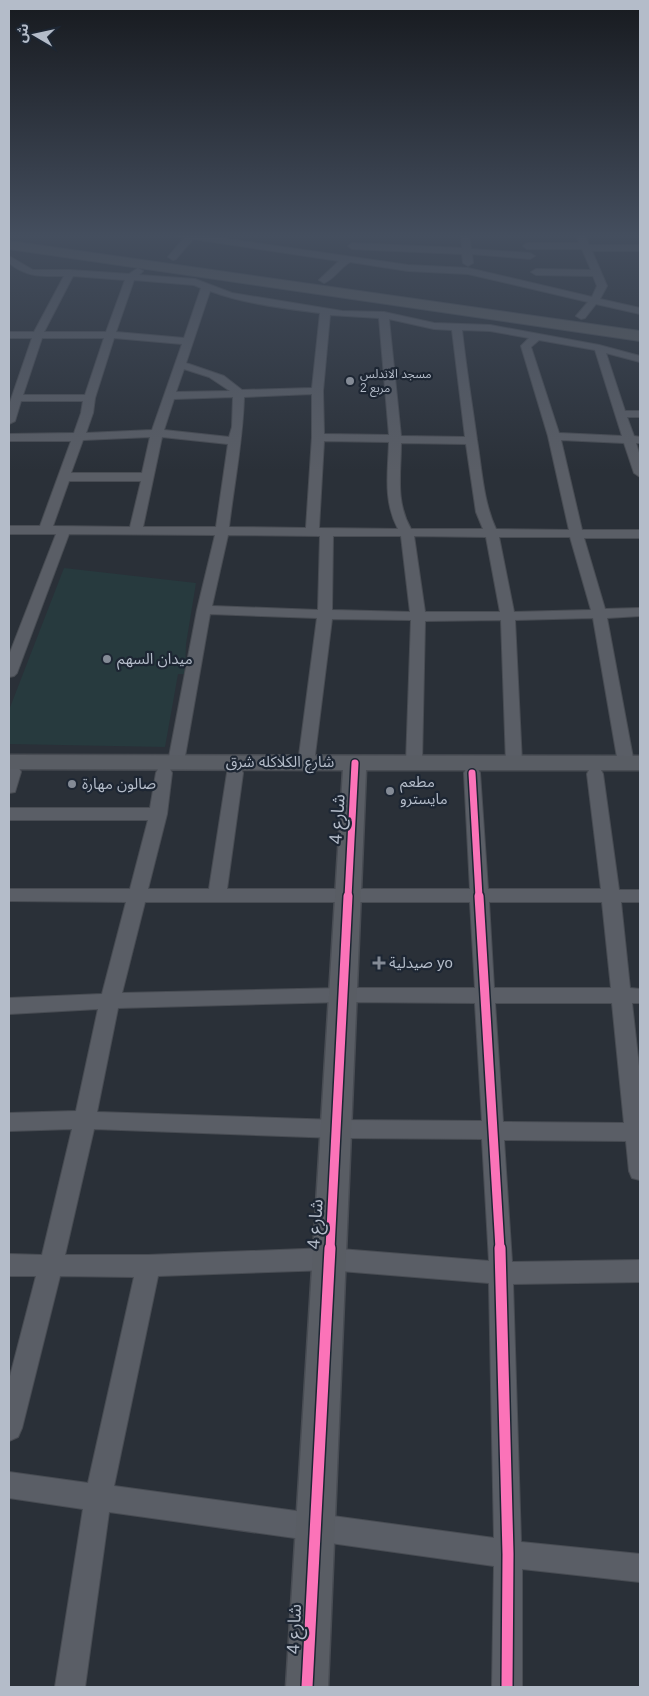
<svg xmlns="http://www.w3.org/2000/svg" width="649" height="1696" viewBox="0 0 649 1696" font-family="Helvetica,'Noto Sans Arabic',sans-serif">
<rect width="100%" height="100%" fill="#2a3038"/>
<path fill="#273a3e" d="M64,568L196,583L186,644L185,674H178L165,747L9,744V710Z"/>
<g fill="none" stroke-linecap="round" stroke-linejoin="round">
<defs>
<g id="street">
<path d="M171,234H193L408,265L468,268L592,297L597,286L593,276L536,275L531,272L536,269L591,270L582,249H527L523,246L527,243H579L576,234H584L589,245H640V251H592L607,286L600,299L640,308V314L596,304L585,318L581,319L576,316L588,302L468,274L408,271L350,262C340,268 334,279 324,283L319,280L339,261L193,239L176,259L173,260L168,257L184,238Z"/>
<path d="M461,234H469L471,249L530,253L535,256L530,259L472,254L473,263L468,266L463,263L462,254L352,249L348,246L352,243L462,248Z"/>
<path d="M9,256L33,270H70L129,274L138,268L143,271L139,275L195,279L232,293L342,311L384,312L434,323L490,325L599,345L640,356V362L606,353L625,411H640V417H627L634,436L640,437V443H636L640,456V477L634,473L624,443L561,440L582,530H640V538H584L605,609L640,608V616L607,618L634,763L632,767L626,768L620,767L618,763L593,618L515,620L522,763L520,767L514,768L508,767L506,763L501,620L425,621L422,763L420,767L414,768L408,767L406,763L411,620L332,619L314,763L312,767L306,768L300,767L298,763L317,618L210,614L184,762L182,766L176,767L170,766L168,762L197,610L215,535L69,534L17,673L14,676L9,677V655L56,534H9V526H40L71,441H9V434L74,433L81,413L83,401H21L15,421L9,424V405L32,338H9V332H34L64,276C41,276 28,278 9,263ZM73,276L125,280L106,332H44ZM134,280L194,285L201,288L184,338L116,332ZM210,291C245,304 283,308 320,313L312,388L242,390L224,376L186,363ZM330,315L379,318L389,435L324,434L323,391ZM389,319L434,329L452,330L465,437L401,436ZM462,330L490,331L529,338L521,346L548,436L569,530L496,529C483,501 482,470 477,440C472,404 466,367 462,330ZM42,338H104L85,395H23ZM114,338L182,344L152,430L86,433L93,413L95,398ZM539,340L595,350L622,436L559,433L531,347ZM184,369L209,377L230,391L176,392ZM312,394V437L306,528L229,527C234,484 243,440 244,397ZM233,397L232,427L229,437L164,430L174,399ZM150,437L142,473H71L83,440ZM162,437L228,444L216,527H143ZM324,441L389,442C388,473 383,501 398,529L319,528ZM401,443L466,444L476,512L483,529H411C395,501 401,474 401,443ZM69,481H141L130,527L53,526ZM228,535L320,536L318,610L212,606ZM333,536H401L410,612L332,610ZM414,536L486,537L500,612H425ZM499,537H570L591,610L514,612Z"/>
<path d="M13,767L19,768L21,772L15,792L9,793V768Z"/>
<path d="M164,768L170,769L172,773L167,814L148,889H209L227,773L229,769L235,768L241,769L243,773L227,889H470L464,773L466,769L472,768L478,769L480,773L488,889H601L587,774L589,770L595,769L601,770L603,774L619,890H640V902H621L630,988L640,989V1003H632L640,1075V1180L632,1178L629,1171L626,1141L504,1140L512,1262L640,1260V1282L513,1284L521,1542L640,1554V1582L522,1569V1687H492L494,1566L109,1512L85,1687H55L83,1509L9,1498V1472L88,1483L134,1277L60,1276L22,1428L18,1437L9,1441V1380L36,1276H9V1254L42,1255L72,1129L9,1131V1113L76,1111L98,1009L9,1014V998L102,994L126,902L9,901V889H130L148,820H9V808H150L156,773L158,769ZM145,902H470L475,988H342L122,993ZM489,902H602L611,988H494ZM342,1002L475,1003L482,1121L337,1120L97,1112L118,1008ZM495,1003H612L624,1123L503,1122ZM94,1129L337,1138L482,1139L489,1261L328,1248L148,1255H65ZM328,1270L489,1283L494,1538L114,1486L158,1276Z"/>
</g>
<path id="secondary" d="M9,755L640,756V770H366L328,1687H286L343,770L9,769Z"/>
<path id="highway" d="M9,241L640,331V341L9,249Z"/>
</defs>
<use href="#street" stroke="#484c53" stroke-width="2"/>
<use href="#secondary" stroke="#484c53" stroke-width="3"/>
<use href="#highway" stroke="#474c53" stroke-width="2"/>
<use href="#street" fill="#5a5e66" fill-rule="evenodd"/>
<use href="#secondary" fill="#595d64" fill-rule="evenodd"/>
<use href="#highway" fill="#5a5d60" fill-rule="evenodd"/>
<defs>
<g id="cycleway-far2">
<path d="M472,773L479,897"/>
<path d="M348,897L355,763"/>
</g>
<g id="cycleway-far1">
<path d="M479,896L500,1249"/>
<path d="M330,1249L348,896"/>
</g>
<g id="cycleway">
<path d="M500,1248L508,1554L507,1687"/>
<path d="M307,1687L330,1248"/>
</g>
</defs>
<use href="#cycleway-far2" stroke="#1d2633" stroke-width="10"/>
<use href="#cycleway-far1" stroke="#1d2633" stroke-width="12"/>
<use href="#cycleway" stroke="#1d2633" stroke-width="14"/>
<use href="#cycleway-far2" stroke="#fb73b8" stroke-width="7"/>
<use href="#cycleway-far1" stroke="#fb73b8" stroke-width="9"/>
<use href="#cycleway" stroke="#fb73b8" stroke-width="11"/>
</g>
<linearGradient id="sky" x2="0" y2="1"><stop stop-color="#171a1f"/><stop offset="0.5" stop-color="#444e5e"/><stop offset="1" stop-color="#444e5e" stop-opacity="0"/></linearGradient>
<rect width="649" height="471" fill="url(#sky)"/>
<g fill="#848b96" stroke="#1d2633" stroke-width="2">
<circle cx="350" cy="381" r="5"/>
<circle cx="107" cy="659" r="5"/>
<circle cx="72" cy="784" r="5"/>
<circle cx="390" cy="791" r="5"/>
<path d="M376.5 955.5h5v5h5v5h-5v5h-5v-5h-5v-5h5z"/>
</g>
<g text-anchor="middle" stroke-width="4.5" stroke-linejoin="round" paint-order="stroke">
<g font-size="12" fill="#b4bcc9" stroke="#1d2633" text-anchor="start">
<text x="360" y="378">مسجد الاندلس<tspan x="360" dy="14">مربع 2</tspan></text>
</g>
<g font-size="15" fill="#b4bcc9" stroke="#1d2633" text-anchor="start">
<text x="117" y="664">ميدان السهم</text>
<text x="400" y="787">مطعم<tspan x="400" dy="17">مايسترو</tspan></text>
<text x="82" y="789">صالون مهارة</text>
<text x="389" y="968">صيدلية yo</text>
</g>
<g font-size="15" fill="#b4bcc9" stroke="#1d2633">
<text x="280" y="767">شارع الكلاكله شرق</text>
</g>
<g font-size="18" fill="#b4bcc9" stroke="#1d2633">
<text transform="translate(337 819) rotate(-86)" y="6">شارع 4</text>
<text transform="translate(315 1224) rotate(-86)" y="6">شارع 4</text>
<text transform="translate(294 1629) rotate(-88)" y="6">شارع 4</text>
</g>
</g>
<rect width="649" height="1696" fill="none" stroke="#b4bcc9" stroke-width="20"/>
<g transform="translate(35 35) rotate(279)" stroke="#1d2633" stroke-width="4" paint-order="stroke">
<path d="M0-4L9 19L0 12L-9 19Z" fill="#b4bcc9"/>
<text y="-8" font-size="14" font-weight="bold" text-anchor="middle" fill="#b4bcc9">ش</text>
</g>
</svg>
